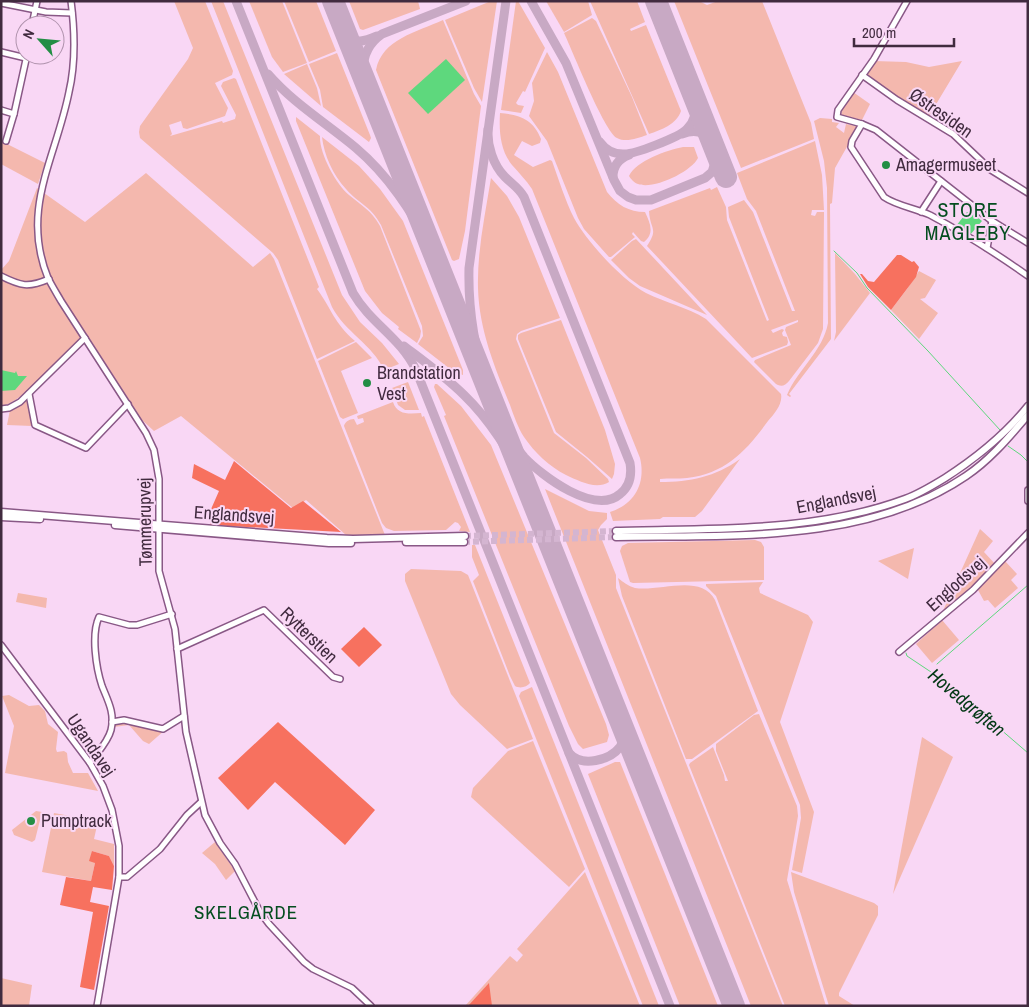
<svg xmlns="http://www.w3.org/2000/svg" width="1029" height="1007" viewBox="0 0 1029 1007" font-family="'Archivo Narrow',sans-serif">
<rect width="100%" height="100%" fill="#f9d7f5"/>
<g fill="#f4b8ae">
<path d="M174,1H205L233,71L232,75L215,83L228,108L225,116L187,129L183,128L181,121L169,125L172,134L170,136L222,121L223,123L235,119L236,115L221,86L223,82L234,78L236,79L319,287L317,289C331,308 334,323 355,341L317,359L278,260L273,253L140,138L139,132L140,126L188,59L193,48Z"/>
<path d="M211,1H223L342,295L360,322L382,343L399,364L384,370C373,345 345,332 332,307Z"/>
<path d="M249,1H282L307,63L283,72L272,57Z"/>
<path d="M284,1H316L336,51L309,62Z"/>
<path d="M349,1H418L420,9L363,30L360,29Z"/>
<path d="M491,1H497L482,102L474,88L445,20Z"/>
<path d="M516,1H518L545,48L525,92L523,91L516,103L518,105L524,106L521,113L501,110Z"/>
<path d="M546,1H588L592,15L564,32Z"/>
<path d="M590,1H637L645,22L630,29L631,31L646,25L681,111C677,124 661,130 649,134Z"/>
<path d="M674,1H699L707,5L718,1H762L811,123L814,139L741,168Z"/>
<path d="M592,18L596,21L632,97L647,135C638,138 626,143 617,138C604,131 573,52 564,33Z"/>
<path d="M443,20L474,94L481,106L465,231L459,259L454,261L452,260L376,70C382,39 417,32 443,20Z"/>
<path d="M547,52L558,72L607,192C617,205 629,212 645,212C650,223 655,233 644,242L641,241L633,232L632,234L635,237L611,257H609L584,229L578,218L547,141L529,116L534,101L532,83Z"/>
<path d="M337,53L370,135L371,138L369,142L323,107L320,90L309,64Z"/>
<path d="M874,61L906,62L929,67L962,61L929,116H927L864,75Z"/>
<path d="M307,64L317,88L321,106L284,74Z"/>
<path d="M853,92L870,104L862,120L841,115L842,109Z"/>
<path d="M500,113C520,115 533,119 541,139L540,143L532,146L522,141L514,155L533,167L550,160L552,161C559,180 565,200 574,218C587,242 623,281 646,293C666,303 687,307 706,319L781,394C783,404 774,414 768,421C746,451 726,473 687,478C678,479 669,478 660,479V482C690,482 715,477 740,459L702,511L695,517H663L660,519L613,521L610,512C635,504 646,483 640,458L532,189C526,180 519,173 512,165C500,150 499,131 500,113Z"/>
<path d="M296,117L320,136C319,153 336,184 349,195C362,206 371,210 380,226L421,331L420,337L417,343L398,329L399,327L382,313L365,291L296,121Z"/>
<path d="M820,118L832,119V122L839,123L836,127L844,133L846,124L856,126L857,129L835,168L832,203L830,204L831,339L789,394L791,396L790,397L787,395C798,369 823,351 828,323L827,188L824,161L814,121Z"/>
<path d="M322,137L359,166L380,189L403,221L463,370V375L454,372L418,344L423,336L422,326L381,225C370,205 359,204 346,189C333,175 324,155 322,137Z"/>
<path d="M1,141L45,163L38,184L1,164Z"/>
<path d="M815,141L822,175L824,210H812L811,215L815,216L817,212H824L823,329L818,343L789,381C785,386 781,387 776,384L754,362L755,360L791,345L785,330L786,327L798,322V320L771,330L773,333L782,329L784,330L782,333L783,336L787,337L788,342L787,345L752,358L647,246C659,228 650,230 649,211L710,188L711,190L717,187L726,207L727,220L767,321L769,320L729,217L728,207L744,200L753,212L792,311H795L756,211L747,199L737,173Z"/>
<path d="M683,147H694L698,158C691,172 653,190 638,184C634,183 631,179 629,176C636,161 667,150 683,147Z"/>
<path d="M146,173L253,267L270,253L274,259L385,535H346L306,500L294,509L181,416L154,431L142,420L86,333C68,351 24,403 1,406V270L9,261L37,188L85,222Z"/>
<path d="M491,178L507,196L519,217L560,318L521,331L517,334L516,339L554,433L586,458L608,479L609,482C596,490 579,481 566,475C550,467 534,452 524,437C518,428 514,416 510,405C495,368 479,330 478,288C477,252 485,215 491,178Z"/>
<path d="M636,239L707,315L640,286L629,278L611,260L632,241Z"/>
<path d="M835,253L855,274L870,293L834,341L836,332Z"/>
<path d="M919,271L936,280L925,298L920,299L938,313L919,339L891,310L907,289Z"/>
<path d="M561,320L605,430L615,464L614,474L612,479L587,457L556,432L518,339V335L521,333Z"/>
<path d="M356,342L372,358L341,371L358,413L343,419L340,417L318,361Z"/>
<path d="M408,382L419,410H405L398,405L392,388Z"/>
<path d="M435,384H437L461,406L491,445L606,724L609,735L607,742L583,749L578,744L569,726L444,416L446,415L434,387Z"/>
<path d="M28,399L33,422L32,426L7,425L10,410Z"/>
<path d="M393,402C397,415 409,414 421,413L422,417L424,416L470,532L459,531L461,527L458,523L455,522L446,530L394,531L386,528L382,523L344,426C345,422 349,419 354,419L357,425L364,422L363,418L358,419L357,416Z"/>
<path d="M545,489L589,511L607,513V519L601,525L598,530L616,575V588L783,1006H751Z"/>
<path d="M980,529L993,541L984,552L996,565L943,614L942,613Z"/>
<path d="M755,540L761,542L764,547V580L633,583L630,582L620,551L622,546L628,543Z"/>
<path d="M472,545H475L530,683C527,687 520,689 515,686L510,676L473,581L479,575L472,557Z"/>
<path d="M914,548L908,579L878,561Z"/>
<path d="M1005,561L1017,574L1011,580L1018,588L995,608L988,600L984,601L978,590Z"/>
<path d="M411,569L461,571L468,575L533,739L507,749L460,705L451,694L405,581V574Z"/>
<path d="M618,578C623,582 628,586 635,588C659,592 701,573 715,600L758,711L692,759H686L622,596Z"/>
<path d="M763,582L759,588L760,593L808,615L813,622L780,722L814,812L802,873L792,870L801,818L800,805L721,609L716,596L706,586V584Z"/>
<path d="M18,593L47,598L46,608L16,602Z"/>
<path d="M942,620L959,640L932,663L916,644Z"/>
<path d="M532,687L659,1006H643L519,696L521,692Z"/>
<path d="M9,695L29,706L39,705L45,711L48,724L58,732L56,749L57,752L64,751L67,753L68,762L73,773H88L98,791L5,773L14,726L2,696Z"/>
<path d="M759,714L797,806L798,816L787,880L826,1006H785L689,765L690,763L713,747L724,775L725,781H728L716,751V744L754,715Z"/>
<path d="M123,722L165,730L149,744L143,741L129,725L114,727V723Z"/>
<path d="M922,737L953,757L893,894Z"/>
<path d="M533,741L585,869L569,887L471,797L473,788L508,751Z"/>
<path d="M615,762H620L718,1006H680L588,774Z"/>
<path d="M36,811L42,812L35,840L32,842L14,835L12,830Z"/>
<path d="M54,813L98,821L94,839L114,844V866L109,856L92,851L95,863L91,881L42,872Z"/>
<path d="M215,842L235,871L226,880L215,864L202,853Z"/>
<path d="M585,872L640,1006H465L510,956L517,962L523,955L517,949Z"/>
<path d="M791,872L874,903L878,906V915L839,993V996L855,1006H829L794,892Z"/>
<path d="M1,978L32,985L29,1006H1Z"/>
</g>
<g fill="#f7715f">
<path d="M897,255H901L912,262L914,261L919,267L916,277L891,310L868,287L860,274H862L868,281L874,282Z"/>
<path d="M234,461L291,508L303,501L341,532L210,525L213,518L208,516L219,491L192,478L194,464L225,480Z"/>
<path d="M364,627L382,645L359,667L341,649Z"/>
<path d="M278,722L375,810L345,845L275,782L248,810L218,778Z"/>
<path d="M92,851L109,856L114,866L112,890L93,887L90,902L109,906L94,990L80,987L93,912L60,905L66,877L91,881L95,863L89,861Z"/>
<path d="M489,983L492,1006H468Z"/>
</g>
<g fill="#5ed87d">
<path d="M446,59L465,80L428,114L408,93Z"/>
<path d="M967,212H971L982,221L970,235L956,226Z"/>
<path d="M1,370L15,373L16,371L18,376H27L15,390L1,391Z"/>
</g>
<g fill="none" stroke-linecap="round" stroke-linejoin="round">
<g stroke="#5ed87d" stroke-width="1">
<path d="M834,251L857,273L867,288L928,351L1000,430"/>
<path d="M1008,446L1021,455L1028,462"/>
<path d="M906,653L907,656L952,686L978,710L1028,753"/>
<path d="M937,664L1028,585"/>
</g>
<g stroke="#c8a9c4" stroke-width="9">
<path d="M236,1L353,293C371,324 400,337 416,370L670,1006"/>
<path d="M531,1L566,63L614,180L620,191L628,197L636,200H651L705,178L712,172L714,166L716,156L715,150"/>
<path d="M346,34C355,45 365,41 377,36"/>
<path d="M268,74C293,103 326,123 356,148C389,176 411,211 432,249"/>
<path d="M364,79C361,60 366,45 382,34L466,1"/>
<path d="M488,129C487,145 493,165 505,177C512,184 519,188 524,197L630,463C632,475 630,486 620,494C595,516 542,476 524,457C514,445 506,432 499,418"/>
<path d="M682,134C695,129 704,131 712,143"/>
<path d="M600,142C605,149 613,154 623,154C633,155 680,137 687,129C695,121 697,111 695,100"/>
<path d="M613,177C613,166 618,159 629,155"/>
<path d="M404,346C425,362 446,377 464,395C491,421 509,452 526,485"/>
<path d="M488,388C474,348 468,310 469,268L506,1"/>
<path d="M569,753C582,768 610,760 620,747C623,742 624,737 624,731"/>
</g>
<g stroke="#c8a9c4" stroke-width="22">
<path d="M333,1L734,1006"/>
<path d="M656,1L726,177"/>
</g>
<g stroke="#d4b5d1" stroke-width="6" stroke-dasharray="6 3" stroke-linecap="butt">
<path d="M465,536L616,531"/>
<path d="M464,542L616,537"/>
</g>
<defs>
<g id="minor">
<path d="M71,1C75,32 76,62 69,92C56,158 20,209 48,278C52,286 57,294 61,301L146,433L154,450L159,479V571L175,629L186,732L205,815L220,843L235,864L260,912L269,924L304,962L313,969L352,988L371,1006"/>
<path d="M907,1L874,59L838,110L837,117L862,124L876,130L992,221L1028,243"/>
<path d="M1,3L46,12L72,13"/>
<path d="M32,25L37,1"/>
<path d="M1,52L26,58"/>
<path d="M862,75L897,100L953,134L991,170L1028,193"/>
<path d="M1,110L14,114"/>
<path d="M862,124L852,141L851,147L884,197C897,206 915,208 930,215C964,233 997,254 1028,276"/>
<path d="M6,141L14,114L27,55"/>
<path d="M921,212L941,181"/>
<path d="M987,248L992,221"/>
<path d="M1,276C21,286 28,288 49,279"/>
<path d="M29,394L35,425L86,448L128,404"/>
<path d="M1,409L9,408L20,402L85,338"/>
<path d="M1028,490V501"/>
<path d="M1,645L90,763L103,786L112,810L119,846V877L97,1006"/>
<path d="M177,649L264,610L333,677L340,679"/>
<path d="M899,652L973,590L1028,533"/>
<path d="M112,722L124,720L163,729L184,716"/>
<path d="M90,763C97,753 108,742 111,730C115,713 108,701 102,686C96,668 91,634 99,617L129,625H137L172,614"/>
<path d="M119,877H127L160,849L187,815L201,802"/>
</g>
<g id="major">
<path d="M1,512L327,538L353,539L465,536"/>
<path d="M1,517L40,519"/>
<path d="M115,525L329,543H351"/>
<path d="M616,531C712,528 813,533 905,499C919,494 932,486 945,478C976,458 1004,436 1028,406"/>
<path d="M616,537C731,535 866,544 966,476C990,460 1009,437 1028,415"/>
<path d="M406,542H464"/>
</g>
</defs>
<use href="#minor" stroke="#895886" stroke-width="8"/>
<use href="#major" stroke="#895886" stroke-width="9"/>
<use href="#minor" stroke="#fff" stroke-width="5"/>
<use href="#major" stroke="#fff" stroke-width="6"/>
</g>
<g fill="#238e45" stroke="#f9d7f5" stroke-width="2">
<circle cx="886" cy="165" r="5"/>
<circle cx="367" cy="383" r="5"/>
<circle cx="31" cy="821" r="5"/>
</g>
<g text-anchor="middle" stroke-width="4" stroke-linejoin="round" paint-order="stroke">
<g font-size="18" fill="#412b3f" stroke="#f9d7f5">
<text transform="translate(941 113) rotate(35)" y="6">Østresiden</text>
<text transform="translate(836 500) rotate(-11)" y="6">Englandsvej</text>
<text transform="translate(234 515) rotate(4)" y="6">Englandsvej</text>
<text transform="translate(145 522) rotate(-91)" y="6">Tømmerupvej</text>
<text transform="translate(956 584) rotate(-42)" y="6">Englodsvej</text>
<text transform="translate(309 635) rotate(44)" y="6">Rytterstien</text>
<text transform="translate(91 745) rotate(56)" y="6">Ugandavej</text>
</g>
<g font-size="18" fill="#412b3f" stroke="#f9d7f5" text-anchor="start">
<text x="896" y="171">Amagermuseet</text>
<text x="377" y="379">Brandstation<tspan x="377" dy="21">Vest</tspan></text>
<text x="41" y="827">Pumptrack</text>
</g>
<g font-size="19" font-style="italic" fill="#023714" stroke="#f9d7f5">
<text transform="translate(967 702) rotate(40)" y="7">Hovedgrøften</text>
</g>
<g font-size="19" letter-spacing="1" fill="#044d1f" stroke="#f9d7f5">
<text x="246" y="919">SKELGÅRDE</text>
</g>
<g font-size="20" letter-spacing="1" fill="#044d1f" stroke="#f9d7f5">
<text x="968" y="217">STORE<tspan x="968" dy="23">MAGLEBY</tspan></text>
</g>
</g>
<rect width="1029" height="1007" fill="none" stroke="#412b3f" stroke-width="5"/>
<g transform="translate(40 40) rotate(297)"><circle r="24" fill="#f9d7f5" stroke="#af92ac"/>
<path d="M0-4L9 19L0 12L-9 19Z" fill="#238e45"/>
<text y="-8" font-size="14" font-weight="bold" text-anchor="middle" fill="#412b3f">N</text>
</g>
<path d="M854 38v8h100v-8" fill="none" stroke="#412b3f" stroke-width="2.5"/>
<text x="862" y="38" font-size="15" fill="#412b3f" stroke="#f9d7f5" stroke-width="4" paint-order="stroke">200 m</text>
</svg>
